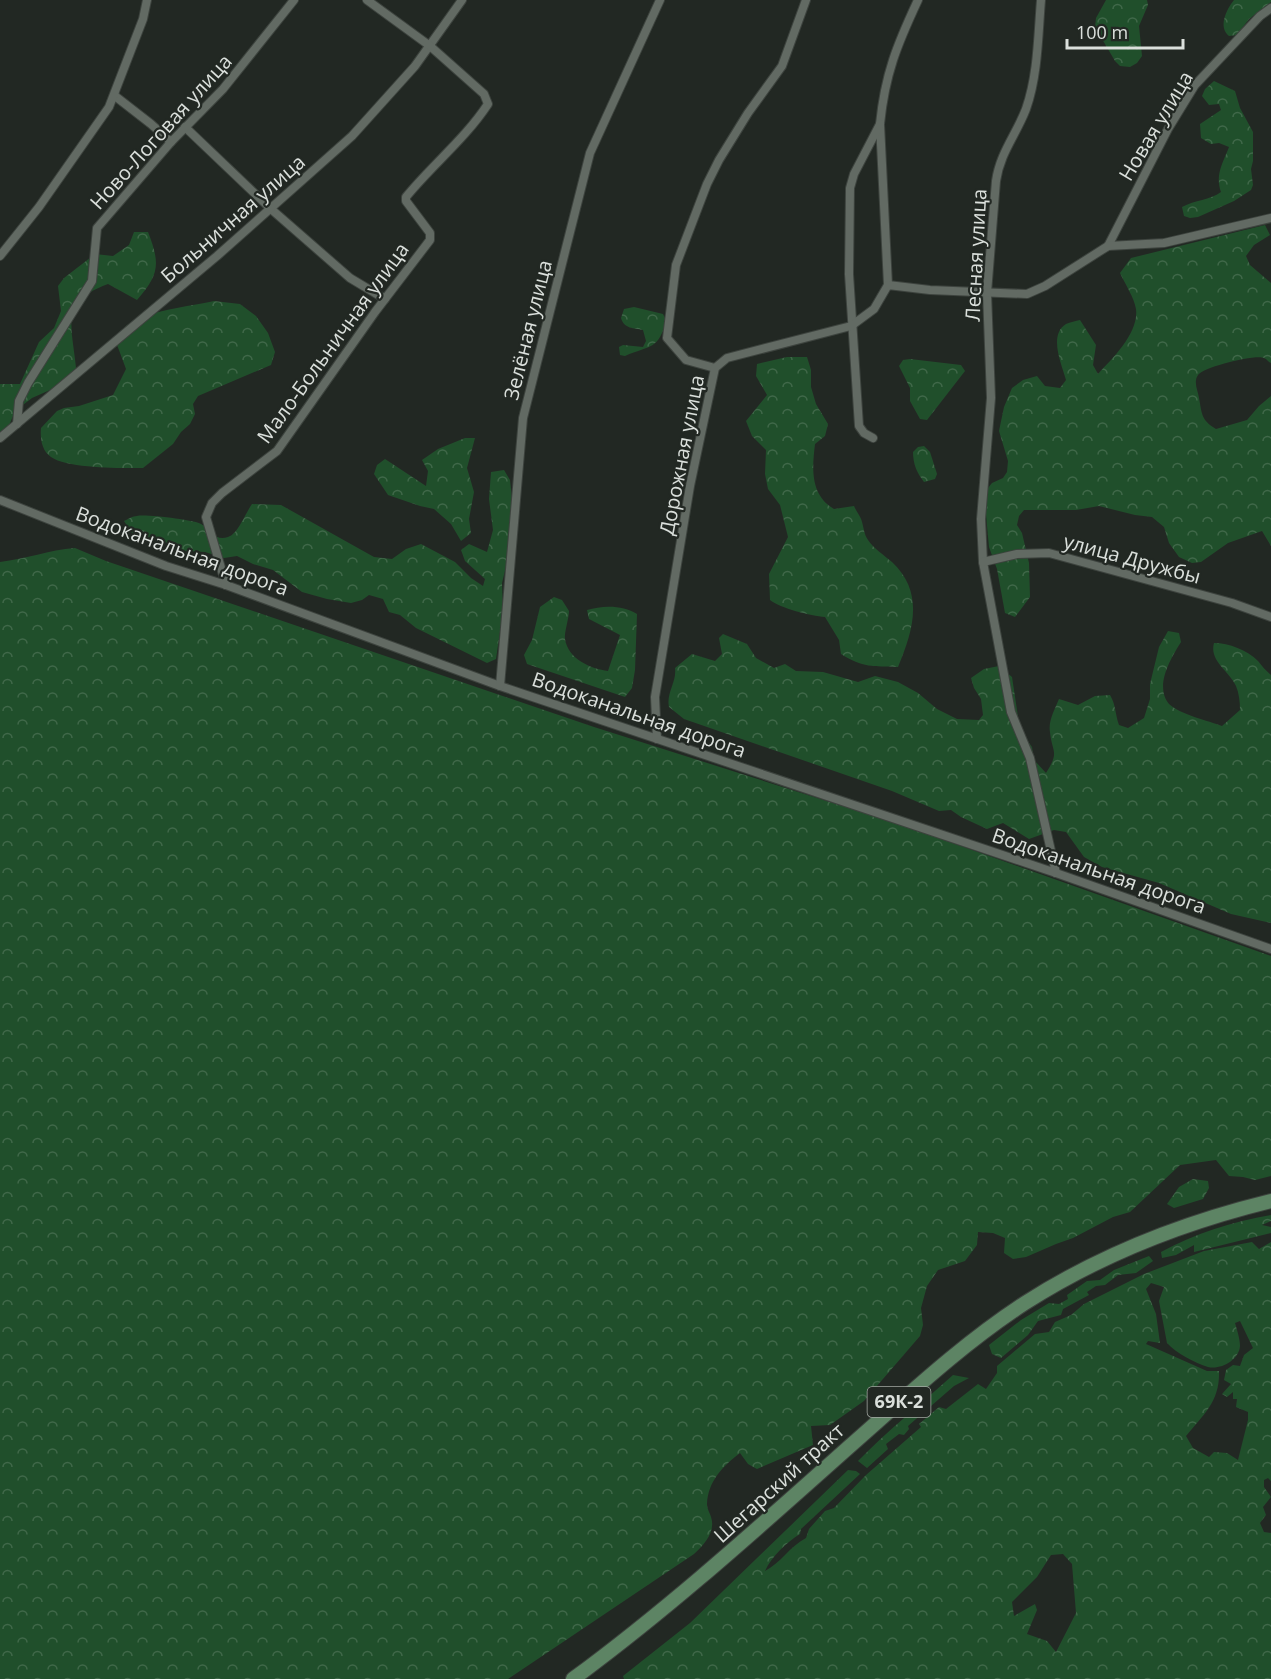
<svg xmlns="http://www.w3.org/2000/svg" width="1271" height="1679" viewBox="0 0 1271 1679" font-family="'Open Sans',sans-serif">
<defs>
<pattern id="forest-crowns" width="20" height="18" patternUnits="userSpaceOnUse" patternTransform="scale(1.5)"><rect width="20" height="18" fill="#204f2b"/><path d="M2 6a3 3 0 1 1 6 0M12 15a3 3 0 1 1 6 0" fill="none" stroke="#406849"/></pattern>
</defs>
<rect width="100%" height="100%" fill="#222823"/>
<g fill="url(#forest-crowns)" fill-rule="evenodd">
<path d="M1106,0H1147L1148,5L1139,26L1142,56L1137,63L1130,67L1120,66L1115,61L1095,27L1096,18Z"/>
<path d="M1234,0H1271V2L1249,19L1237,35L1229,36C1218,27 1226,10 1234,0Z"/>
<path d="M1214,81L1235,91L1240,108L1253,132V161L1251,169L1253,185L1251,190L1234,201L1198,217L1190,218L1184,216L1182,207C1195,200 1210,200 1221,192C1215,174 1223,163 1229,147L1219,143L1211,144L1201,138L1200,124L1221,110L1219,104L1209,105L1202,96L1205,89Z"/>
<path d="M1265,225L1270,235L1254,245L1246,256L1250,265L1271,283V363C1268,362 1267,359 1264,358C1256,354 1203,367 1198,375C1193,382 1198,391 1199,398C1202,414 1201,420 1216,429L1247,420L1259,406L1271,396V546L1262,531L1228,543L1201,562L1192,563L1179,557L1169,543L1164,527L1152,517L1135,515L1099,506L1076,510H1024L1019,516L1017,525L1022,533L1029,563L1030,597L1015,617L1005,613L997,569L989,547L984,493L992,483L1003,478L1007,472L1008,461L999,431L1004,407L1012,388L1023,380L1037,376L1045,386L1060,388L1066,380C1062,365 1048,335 1066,324C1070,322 1076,321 1080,320L1096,345L1093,365L1098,374C1113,358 1139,333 1136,309C1134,297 1125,284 1120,273L1131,258Z"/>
<path d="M134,232H148C160,263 160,274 137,300L108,284C59,302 72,325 76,368L59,386L32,398L15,411L6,433L0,434V384H20L39,342L54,328L61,311L58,286L64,278L95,254L113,256L129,245Z"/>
<path d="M214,301L240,304L256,316L268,333L275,352L271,365L198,396L193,404L195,414L190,424L181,432L173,444L143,468C122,468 68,469 51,457C42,451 40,439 41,428L57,411L64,408L79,406L113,395L126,369L116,342C119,337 122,330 126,326C144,311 191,306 214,301Z"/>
<path d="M634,307L663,314L666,320C659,350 650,345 625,356L620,355L619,347L623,345L643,347L646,341L643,330C634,328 624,329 621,318L624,309Z"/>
<path d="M787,357H807L811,370V387L816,404L828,424L825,436L815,444C812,469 810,495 834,509L854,506C856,511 861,517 862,522C864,529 864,534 868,540C874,549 884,555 892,562C925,593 913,631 898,667C873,666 863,668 841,654L839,640L825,617C811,616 780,608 770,600L769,574L788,537L780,505L768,489L765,474L766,450L752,436L746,421L767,395L756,376L757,364Z"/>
<path d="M910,359L961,365L965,371L927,420L920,419L910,401V388L899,366L903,360Z"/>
<path d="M465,438H475L467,468L474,492L469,519L471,533L461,541L451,524L434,509L420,506L388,495L374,474L377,465L385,459L426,486L428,471L422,460L438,449Z"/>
<path d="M924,446L930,452L937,474L935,479L924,482C917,473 913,464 913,452L918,447Z"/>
<path d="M504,470L510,480L512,499L509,554L502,583L503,611L496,659L487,663L416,628L400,615L389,612L383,599L369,595L362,600L351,603L327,599L302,592L273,570L253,564L237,556L224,558L205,552L186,551L160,540L132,533L124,521C128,519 133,516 137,516C146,514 194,520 201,524C211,529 215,542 228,537C238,534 245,514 252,504L281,505L374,557L392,559L406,549L421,544L455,562L471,578L483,586L485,579L465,561L461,550L469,544L487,552L493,530L489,499L491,472Z"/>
<path d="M75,548L106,561L594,727L896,823L1271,956V1176L1255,1180L1243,1177L1229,1176L1216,1160L1180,1165L1130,1212L1113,1217L1073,1238L1056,1244L1026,1257L1013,1259L1004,1253L1005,1238L993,1233L978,1232L977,1245L965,1261L938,1270L927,1286L921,1308L923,1325L920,1336L864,1401L830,1425L811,1426L813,1445L757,1469L748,1464L740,1453C723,1466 708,1481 707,1504C707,1509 710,1513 711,1517C716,1532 704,1545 694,1554L508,1679H0V562C26,559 49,550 75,548Z"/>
<path d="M554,597L562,600L569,611C569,618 564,633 565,639C568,659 591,669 608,671L620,635L589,619L587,610C603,605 623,605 637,614L635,670L632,688L625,697L527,664L524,655L532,640L540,607Z"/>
<path d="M1168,631L1179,633L1181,642C1171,658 1154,686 1169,704C1179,714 1209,721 1222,726L1240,710C1240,702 1239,693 1236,686C1229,671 1209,661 1214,643C1229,643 1247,650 1258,661C1262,666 1266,671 1271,675V923L1231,914L1159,883L1102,867L1084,857L1066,832L1054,830L1029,839L1003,823L987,829L961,817L951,810L939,811L892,791L684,719L669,707C666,693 677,682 675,668L692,654L715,661L722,654L719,638L723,634L747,644L756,658L774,668L785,664L796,671L823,672L858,682L875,676L898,682L918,693L937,709L957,719L979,720L983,715L981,699L974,688L971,678L984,669L999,666L1012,677L1020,730L1032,747L1034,760L1046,773C1060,751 1052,753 1050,732C1048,721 1055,709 1059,699L1078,705L1095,696L1110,695C1116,705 1115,714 1119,725L1128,728L1144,718L1150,699V684L1159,647Z"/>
<path d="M1193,1179L1208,1181L1209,1188L1203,1199L1174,1208L1167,1204L1179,1187Z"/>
<path d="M1271,1215V1221L1262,1225L1271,1227V1233L1194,1252V1245L1176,1255L1162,1258L1161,1252C1196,1233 1232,1222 1271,1215Z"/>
<path d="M1252,1242L1259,1249L1271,1242V1481L1268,1478L1264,1480V1487L1271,1497L1263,1507L1266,1515L1260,1523L1264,1532L1271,1533V1679H624L623,1676L690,1623L848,1470L856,1471L860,1474L801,1529L800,1534C787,1542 771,1557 765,1571C781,1563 790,1546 806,1538L809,1529L825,1511L834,1508L866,1475L921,1427L919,1424L939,1407L946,1409L978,1384L986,1389L997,1373V1366L1035,1334L1049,1332L1055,1322L1071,1315L1084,1304L1144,1274L1204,1251ZM1151,1283L1164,1287L1159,1301L1167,1343C1176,1353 1195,1363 1208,1367C1221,1370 1239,1360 1240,1346C1240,1339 1237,1330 1235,1323L1240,1321L1253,1348L1244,1355L1240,1366L1233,1365L1226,1370L1224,1380L1231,1384L1222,1394L1227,1397L1233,1392V1399H1237L1236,1407L1248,1412V1420L1238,1460L1227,1453L1214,1452L1209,1457L1193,1448L1186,1436C1204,1414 1220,1401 1219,1371H1207L1146,1344L1148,1341L1160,1343L1156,1314L1146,1289ZM1063,1554L1072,1564L1076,1613L1056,1652L1047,1641L1027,1634L1037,1610L1035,1604L1014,1616L1012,1602L1037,1577L1051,1555Z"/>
<path d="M1149,1256L1153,1261L1136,1273L1118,1275L1105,1285L1096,1286L1087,1292L1089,1295L1063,1309L1061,1315L1038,1321L1028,1335L1001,1358L992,1354L989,1345L1021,1320L1049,1303L1059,1304L1068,1299L1067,1295L1087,1281L1100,1280L1114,1270Z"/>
<path d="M953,1375L969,1378L954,1386L908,1426L909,1429L904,1435L899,1434L886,1444L888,1449L867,1468L858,1461C887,1431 921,1404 953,1375Z"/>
</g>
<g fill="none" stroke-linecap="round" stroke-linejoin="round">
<defs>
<g id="minor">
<path d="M1041,0C1038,36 1038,75 1026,109C1016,135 1000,153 996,181L987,293L991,398L981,519L983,562L1011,712L1030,758L1056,873"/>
<path d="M115,96L151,124L171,142"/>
<path d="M185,127L271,209L350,278L385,299"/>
<path d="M1108,246L1168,129L1195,85L1260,16L1271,8"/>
<path d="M0,256L39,207L109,107L143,19L147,0"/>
<path d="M888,285L880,124C885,74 897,45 918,0"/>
<path d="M715,368L686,360L667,338L676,265L707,184L719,160L748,113L782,66L806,0"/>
<path d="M17,424L19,401L28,383L92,281L97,228L171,142L223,89L294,0"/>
<path d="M0,438L217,256L352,136L415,66L462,0"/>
<path d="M873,438L864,433L859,426L849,274L850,188L854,174L880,124"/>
<path d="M0,500L166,566L226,585L500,686L1056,873L1271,949"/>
<path d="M983,562L1017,554L1049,553L1232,603L1271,617"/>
<path d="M226,585L206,517L212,503L222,493L277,451L375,312L430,240V233L406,201V197C432,165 465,139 488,104L484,94L430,46L367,0"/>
<path d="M500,686L523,418L590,153L660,0"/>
<path d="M657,739L655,697L690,486L715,368L727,358L851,326L874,309L888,285L930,290L1027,294L1045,286L1108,246L1164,243L1271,218"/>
</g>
<path id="primary" d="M573,1679C671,1607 760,1526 850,1446C907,1396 962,1344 1025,1303C1100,1255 1185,1222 1271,1201"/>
</defs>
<use href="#minor" stroke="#3d433e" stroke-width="10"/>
<use href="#primary" stroke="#3d433e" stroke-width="16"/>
<use href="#minor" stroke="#626a63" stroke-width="8"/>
<use href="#primary" stroke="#5d8464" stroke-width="14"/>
</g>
<g text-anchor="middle" stroke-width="4.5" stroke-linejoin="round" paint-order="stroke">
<rect fill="#222823" stroke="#a4a9a4" stroke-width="1.5" x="867.5" y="1387" width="63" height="30" rx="4.5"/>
<g font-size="18" font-weight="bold" fill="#dbe0dc">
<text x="899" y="1408">69К-2</text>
</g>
<g font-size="20" fill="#dbe0dc" stroke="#222823">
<text transform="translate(1156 126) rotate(-59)" y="7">Новая улица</text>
<text transform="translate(161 132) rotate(-48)" y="7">Ново-Логовая улица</text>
<text transform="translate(233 219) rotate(-41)" y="7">Больничная улица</text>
<text transform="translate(976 255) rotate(-87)" y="7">Лесная улица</text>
<text transform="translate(528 330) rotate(-76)" y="7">Зелёная улица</text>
<text transform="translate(333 343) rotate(-54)" y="7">Мало-Больничная улица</text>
<text transform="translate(682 455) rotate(-79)" y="7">Дорожная улица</text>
<text transform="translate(182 551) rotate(20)" y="7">Водоканальная дорога</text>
<text transform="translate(1132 559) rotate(15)" y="7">улица Дружбы</text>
<text transform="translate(639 715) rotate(19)" y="7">Водоканальная дорога</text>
<text transform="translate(1099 871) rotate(19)" y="7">Водоканальная дорога</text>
<text transform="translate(779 1483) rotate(-42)" y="7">Шегарский тракт</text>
</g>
</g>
<path d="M1067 39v9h116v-9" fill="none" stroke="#dbe0dc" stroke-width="3"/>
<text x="1076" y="39" font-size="18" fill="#dbe0dc" stroke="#222823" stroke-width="4.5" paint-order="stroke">100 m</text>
</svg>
